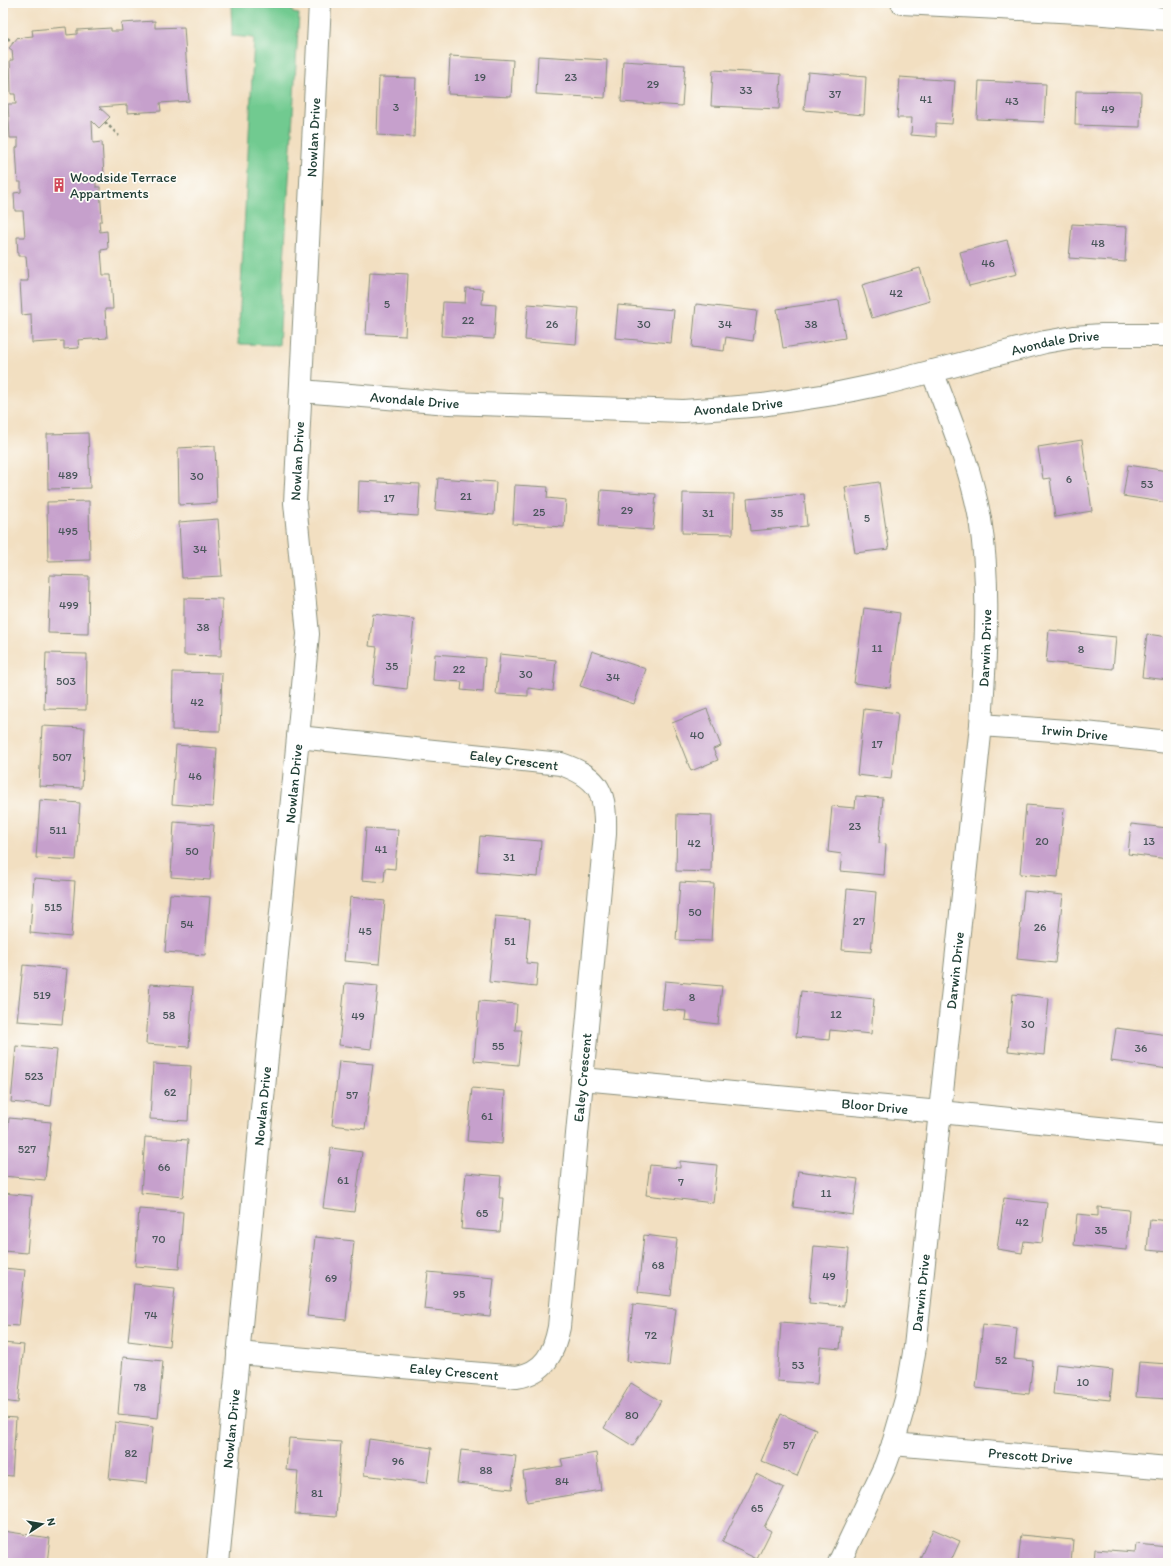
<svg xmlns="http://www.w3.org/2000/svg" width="1171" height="1566" viewBox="0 0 1171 1566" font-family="Itim,sans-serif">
<rect width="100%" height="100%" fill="#fdfcf7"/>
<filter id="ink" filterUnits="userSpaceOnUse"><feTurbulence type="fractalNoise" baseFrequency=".025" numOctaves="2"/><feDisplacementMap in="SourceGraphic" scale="8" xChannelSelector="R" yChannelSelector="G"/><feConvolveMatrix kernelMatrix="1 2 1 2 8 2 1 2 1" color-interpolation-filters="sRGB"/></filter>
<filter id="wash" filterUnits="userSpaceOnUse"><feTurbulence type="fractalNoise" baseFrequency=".012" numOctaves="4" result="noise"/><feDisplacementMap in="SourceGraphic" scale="16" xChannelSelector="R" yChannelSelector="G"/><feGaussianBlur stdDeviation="0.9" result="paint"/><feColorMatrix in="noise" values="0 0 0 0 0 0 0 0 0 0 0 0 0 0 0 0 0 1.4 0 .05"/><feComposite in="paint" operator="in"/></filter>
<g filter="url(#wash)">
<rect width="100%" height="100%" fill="#f2dfc1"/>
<path fill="#71ca90" stroke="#488462" d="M231,3H290L293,13L299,14L279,345L238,344L254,38L232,36Z"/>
<g id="blocks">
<g fill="#c6a0cc">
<path d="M155,21V28L184,27L189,101L160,103L161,111L127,113V105L99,107L110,117L99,128L92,121L93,143L102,142L104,176L96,177V187H100L102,221H99L100,232L107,231L108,249L101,250L103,275H111L113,309H105L107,338L78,340L79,348L64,349V341L32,343L31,314L22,315L20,281H28L26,256H18L17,237H25L23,211H15L14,193L21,192V182H18L16,148L18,147V138H10L8,104H16L15,94H11L10,60H13L12,50L9,48L18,37L20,39L23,37L33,36L32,30L66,27L67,35L77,34V30L111,28V31H122L121,23Z"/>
<path d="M450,56L513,60L511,97L448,94Z"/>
<path d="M538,56L607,60L605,98L536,94Z"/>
<path d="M623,61L685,65L682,106L621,102Z"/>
<path d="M713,70L781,74L779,109L711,106Z"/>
<path d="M808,72L866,77L864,115L804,110Z"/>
<path d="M379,77L416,78L414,137L377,135Z"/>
<path d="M900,77L955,81L952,124L936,123V137L911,135L912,118H897Z"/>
<path d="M979,81L1046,84L1044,122L977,119Z"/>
<path d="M1076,91L1141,92L1140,127L1075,125Z"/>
<path d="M1072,224L1127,227L1125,262L1069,258Z"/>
<path d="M1007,240L1017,274L969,286L960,252Z"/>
<path d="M920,268L930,301L872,318L862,285Z"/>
<path d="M370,272L408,274L405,336L366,334Z"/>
<path d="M466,288L483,289L482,304L496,305L494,339L441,336L443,302L465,303Z"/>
<path d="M839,300L845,338L783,348L777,309Z"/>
<path d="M528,304L579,308L576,344L525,340Z"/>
<path d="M696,304L757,311L753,341L726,337L724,351L692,347Z"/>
<path d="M618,305L674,310L671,343L615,338Z"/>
<path d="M88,433L90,488L48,489L47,434Z"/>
<path d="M1082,440L1092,511L1055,517L1050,478L1043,479L1038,447Z"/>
<path d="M215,446L217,503L179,505L178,448Z"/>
<path d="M1128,465L1168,471V503L1123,496Z"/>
<path d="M438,478L496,482L494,515L435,510Z"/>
<path d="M359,481L420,484L418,516L358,512Z"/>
<path d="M879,482L889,549L855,553L845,487Z"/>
<path d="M515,485L548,487L547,498L566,500L564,527L513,524Z"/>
<path d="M601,490L656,494L653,530L598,526Z"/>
<path d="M683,493L734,494L733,534L682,533Z"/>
<path d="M804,494L807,526L750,531L747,499Z"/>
<path d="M89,501L90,560L48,561L47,502Z"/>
<path d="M218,519L222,576L182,578L179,522Z"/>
<path d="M50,575L89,576L88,634L48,633Z"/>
<path d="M184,598L222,599L221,656L184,655Z"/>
<path d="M864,608L900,613L890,688L854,683Z"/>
<path d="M373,614L414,619L407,689L373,685L377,647L369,646Z"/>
<path d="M1049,630L1116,637L1113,669L1046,662Z"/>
<path d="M1147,634L1168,637V680L1142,677Z"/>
<path d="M592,651L646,669L634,704L580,686Z"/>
<path d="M46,653L87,654L86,710L44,709Z"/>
<path d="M435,654L485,658L483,692L461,690L462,682L433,680Z"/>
<path d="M500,654L556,660L553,691L528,688V696L496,694Z"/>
<path d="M173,672L222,673L220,731L172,730Z"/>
<path d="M707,709L721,746L713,749L718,760L691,771L672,723Z"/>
<path d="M864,709L898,713L891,779L857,775Z"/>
<path d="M42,726L85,728L82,788L39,786Z"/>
<path d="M176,745L217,748L213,807L172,804Z"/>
<path d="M856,796L883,798L879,843L886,844L884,875L840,871L842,854L828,852L832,806L855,808Z"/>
<path d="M40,800L80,803L76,860L36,858Z"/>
<path d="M1026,805L1064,808L1058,877L1020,874Z"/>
<path d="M677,814L712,815L711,872L676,871Z"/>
<path d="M174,822L214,825L210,880L171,877Z"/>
<path d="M1131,824L1168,828V859L1128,854Z"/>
<path d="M366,828L398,830L395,869L385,868L384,882L362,880Z"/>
<path d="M480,836L541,841L538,877L477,872Z"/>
<path d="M34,878L75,881L71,937L30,933Z"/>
<path d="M680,882L714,884L711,941L676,940Z"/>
<path d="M847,889L876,892L871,952L842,950Z"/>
<path d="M1024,891L1063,895L1055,963L1017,959Z"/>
<path d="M170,894L210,897L205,955L165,952Z"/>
<path d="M350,897L385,901L379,964L344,961Z"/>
<path d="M495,916L530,919L526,963L538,964L536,987L489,982Z"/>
<path d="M23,965L67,969L62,1024L17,1021Z"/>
<path d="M665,981L722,986L718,1024L685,1020L686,1011L662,1009Z"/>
<path d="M345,983L378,986L371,1049L339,1045Z"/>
<path d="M150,984L193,987L189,1047L146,1044Z"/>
<path d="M801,991L874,999L871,1034L830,1030L829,1040L796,1037Z"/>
<path d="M1013,994L1049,998L1044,1055L1008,1051Z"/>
<path d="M479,1001L517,1004L515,1030H522L518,1065L474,1061Z"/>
<path d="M1116,1028L1168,1035V1069L1111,1061Z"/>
<path d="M16,1046L57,1050L51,1106L11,1102Z"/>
<path d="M339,1061L373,1064L365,1129L332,1125Z"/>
<path d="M153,1064L191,1066L188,1121L150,1119Z"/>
<path d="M472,1088L505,1091L502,1144L467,1141Z"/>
<path d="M9,1118L51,1122L45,1180L3,1176Z"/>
<path d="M145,1137L188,1140L183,1197L141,1193Z"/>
<path d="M331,1148L362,1152L354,1212L323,1208Z"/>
<path d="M680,1161L717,1165L713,1203L646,1195L650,1165L680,1168Z"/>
<path d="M798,1171L858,1179L853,1215L793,1207Z"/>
<path d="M466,1173L501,1176L499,1198H503L500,1232L461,1229Z"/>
<path d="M3,1193L32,1196L27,1253L3,1251Z"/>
<path d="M1004,1198L1047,1203L1042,1243L1024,1241L1022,1253L997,1249Z"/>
<path d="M1098,1207L1129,1210L1126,1250L1074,1245L1077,1214L1098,1216Z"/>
<path d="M139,1209L183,1212L179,1269L135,1266Z"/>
<path d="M1150,1219L1168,1221V1252L1147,1250Z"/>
<path d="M644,1235L677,1239L671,1296L638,1292Z"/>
<path d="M315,1237L354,1241L346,1320L307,1316Z"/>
<path d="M814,1246L849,1249L844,1306L809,1303Z"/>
<path d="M3,1268L25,1270L19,1326L3,1325Z"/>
<path d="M428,1272L494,1278L490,1316L424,1309Z"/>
<path d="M134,1284L175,1288L169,1346L128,1341Z"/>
<path d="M633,1304L676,1309L669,1366L627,1361Z"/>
<path d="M781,1322L842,1327L840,1349L820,1347L817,1384L777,1381Z"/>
<path d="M983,1324L1017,1328L1014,1359L1033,1361L1029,1394L976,1388Z"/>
<path d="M3,1343L24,1345L18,1403L3,1401Z"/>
<path d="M123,1357L163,1361L158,1418L118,1414Z"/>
<path d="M1139,1362L1168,1364V1399L1136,1397Z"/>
<path d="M1056,1364L1113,1370L1110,1400L1053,1394Z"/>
<path d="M631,1383L661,1401L633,1446L604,1428Z"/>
<path d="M781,1414L816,1429L797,1476L761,1461Z"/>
<path d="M3,1417L16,1418L12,1476L3,1475Z"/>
<path d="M115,1422L153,1427L147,1483L109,1479Z"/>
<path d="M289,1438L341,1442L336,1517L295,1514L298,1471L286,1470Z"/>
<path d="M369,1439L432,1448L427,1483L364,1475Z"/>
<path d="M461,1450L516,1456L512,1489L457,1483Z"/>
<path d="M596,1453L601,1490L527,1502L523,1472L563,1466L561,1459Z"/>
<path d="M756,1474L784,1488L764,1527L771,1531L757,1559L722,1542Z"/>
<path d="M933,1529L960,1541L950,1563H918Z"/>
<path d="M3,1531L50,1538L47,1563H3Z"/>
<path d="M1021,1535L1073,1540L1071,1563H1018Z"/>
<path d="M1136,1544L1168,1547V1563H1094L1095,1549L1135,1552Z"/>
</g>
</g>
</g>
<g filter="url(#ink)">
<use href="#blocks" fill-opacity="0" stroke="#888e7a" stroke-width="1"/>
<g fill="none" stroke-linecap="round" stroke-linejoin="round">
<defs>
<g id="minor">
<path d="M902,3L1078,12L1168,19"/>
<path id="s1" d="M301,391L449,403L683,411L726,408L762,405L834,394L887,383L1045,342L1074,337L1102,335H1168"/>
<path id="s2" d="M981,725L1067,731L1168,742"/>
<path id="s3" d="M582,1079L940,1112L1168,1135"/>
<path id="s4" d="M238,1353L517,1377C545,1372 554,1353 559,1327L605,834C606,793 601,778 561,764L298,737"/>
<path id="s5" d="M893,1444L1168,1468"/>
<path id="s6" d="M218,1563L308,634L295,503L320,3"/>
<path id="s7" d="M839,1563L885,1466L893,1444L906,1399L915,1347L981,725C985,657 991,587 980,519C971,468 950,419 932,371"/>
</g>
</defs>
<use href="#minor" stroke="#888e7a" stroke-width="24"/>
<g stroke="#888e7a" stroke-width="2.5" stroke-dasharray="3 3" stroke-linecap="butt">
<path d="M3,34L13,43"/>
<path d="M105,122L119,136"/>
</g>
<use href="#minor" stroke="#fff" stroke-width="22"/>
</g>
</g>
<defs>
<symbol id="building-bare" viewBox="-9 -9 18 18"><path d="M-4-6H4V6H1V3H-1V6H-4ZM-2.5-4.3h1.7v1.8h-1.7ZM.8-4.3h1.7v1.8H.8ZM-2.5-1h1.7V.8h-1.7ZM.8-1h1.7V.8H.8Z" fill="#d1495b" stroke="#fdfcf7" stroke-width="2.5" paint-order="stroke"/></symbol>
</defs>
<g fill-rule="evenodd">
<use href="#building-bare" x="49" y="175" width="20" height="20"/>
</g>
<g text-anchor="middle" stroke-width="3.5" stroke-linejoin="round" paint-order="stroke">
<g font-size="12" fill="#49565a">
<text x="480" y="81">19</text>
<text x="571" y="81">23</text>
<text x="653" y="88">29</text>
<text x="746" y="94">33</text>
<text x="835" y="98">37</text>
<text x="926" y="103">41</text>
<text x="1012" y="105">43</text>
<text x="396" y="111">3</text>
<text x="1108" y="113">49</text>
<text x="1098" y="247">48</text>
<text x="988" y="267">46</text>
<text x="896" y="297">42</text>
<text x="387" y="308">5</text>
<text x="468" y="324">22</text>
<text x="552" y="328">26</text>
<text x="644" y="328">30</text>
<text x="725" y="328">34</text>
<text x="811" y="328">38</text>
<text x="68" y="479">489</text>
<text x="197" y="480">30</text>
<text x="1069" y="483">6</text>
<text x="1147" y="488">53</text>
<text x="466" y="500">21</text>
<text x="389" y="502">17</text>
<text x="627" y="514">29</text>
<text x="539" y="516">25</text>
<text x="708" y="517">31</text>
<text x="777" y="517">35</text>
<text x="867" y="522">5</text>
<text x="68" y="535">495</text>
<text x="200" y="553">34</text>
<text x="69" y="609">499</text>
<text x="203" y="631">38</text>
<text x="877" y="652">11</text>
<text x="1081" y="653">8</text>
<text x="392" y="670">35</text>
<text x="459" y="673">22</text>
<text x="526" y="678">30</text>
<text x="613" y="681">34</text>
<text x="66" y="685">503</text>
<text x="197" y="706">42</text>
<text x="697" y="739">40</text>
<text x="877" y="748">17</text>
<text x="62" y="761">507</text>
<text x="195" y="780">46</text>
<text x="855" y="830">23</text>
<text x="58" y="834">511</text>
<text x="1042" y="845">20</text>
<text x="1149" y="845">13</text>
<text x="694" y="847">42</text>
<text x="381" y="853">41</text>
<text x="192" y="855">50</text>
<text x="509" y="861">31</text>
<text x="53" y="911">515</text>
<text x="695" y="916">50</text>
<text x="859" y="925">27</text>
<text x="187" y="928">54</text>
<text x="1040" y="931">26</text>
<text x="365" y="935">45</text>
<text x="510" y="945">51</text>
<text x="42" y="999">519</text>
<text x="692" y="1001">8</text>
<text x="836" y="1018">12</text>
<text x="169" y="1019">58</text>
<text x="358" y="1020">49</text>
<text x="1028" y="1028">30</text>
<text x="498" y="1050">55</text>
<text x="1141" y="1052">36</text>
<text x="34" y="1080">523</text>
<text x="170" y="1096">62</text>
<text x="352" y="1099">57</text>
<text x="487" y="1120">61</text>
<text x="27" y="1153">527</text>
<text x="164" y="1171">66</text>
<text x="343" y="1184">61</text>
<text x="681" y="1186">7</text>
<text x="826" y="1197">11</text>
<text x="482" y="1217">65</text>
<text x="1022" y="1226">42</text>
<text x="1101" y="1234">35</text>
<text x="159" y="1243">70</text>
<text x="658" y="1269">68</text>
<text x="829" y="1280">49</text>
<text x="331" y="1282">69</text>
<text x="459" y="1298">95</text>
<text x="151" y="1319">74</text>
<text x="651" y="1339">72</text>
<text x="1001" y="1364">52</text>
<text x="798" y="1369">53</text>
<text x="1083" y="1386">10</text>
<text x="140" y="1391">78</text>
<text x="632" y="1419">80</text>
<text x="789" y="1449">57</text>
<text x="131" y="1457">82</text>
<text x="398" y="1465">96</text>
<text x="486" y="1474">88</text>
<text x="562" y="1485">84</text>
<text x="317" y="1497">81</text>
<text x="757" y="1512">65</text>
</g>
<g font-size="14" fill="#1f3d34" stroke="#fdfcf7">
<text dy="5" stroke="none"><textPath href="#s6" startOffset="1431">Nowlan Drive</textPath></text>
<text dy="5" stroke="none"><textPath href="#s1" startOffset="762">Avondale Drive</textPath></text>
<text dy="5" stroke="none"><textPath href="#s1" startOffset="114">Avondale Drive</textPath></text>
<text dy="5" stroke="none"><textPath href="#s1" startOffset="438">Avondale Drive</textPath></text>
<text dy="5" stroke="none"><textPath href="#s6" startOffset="1107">Nowlan Drive</textPath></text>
<text dy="5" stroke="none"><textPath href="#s7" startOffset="933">Darwin Drive</textPath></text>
<text dy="5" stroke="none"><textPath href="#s2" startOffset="94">Irwin Drive</textPath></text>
<text transform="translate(514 760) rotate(7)" y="5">Ealey Crescent</text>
<text dy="5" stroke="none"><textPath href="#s6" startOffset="783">Nowlan Drive</textPath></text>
<text dy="5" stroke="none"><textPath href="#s7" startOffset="609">Darwin Drive</textPath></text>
<text dy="5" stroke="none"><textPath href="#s4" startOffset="601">Ealey Crescent</textPath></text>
<text dy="5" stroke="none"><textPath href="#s6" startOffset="459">Nowlan Drive</textPath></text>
<text dy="5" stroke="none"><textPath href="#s3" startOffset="294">Bloor Drive</textPath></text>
<text dy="5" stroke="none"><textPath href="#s7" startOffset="285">Darwin Drive</textPath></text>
<text dy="5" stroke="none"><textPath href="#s4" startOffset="217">Ealey Crescent</textPath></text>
<text dy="5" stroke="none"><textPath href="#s6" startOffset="135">Nowlan Drive</textPath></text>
<text dy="5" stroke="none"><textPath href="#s5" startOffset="138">Prescott Drive</textPath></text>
</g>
<g font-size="14" fill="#1f3d34" stroke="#fdfcf7" text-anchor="start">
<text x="70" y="182">Woodside Terrace<tspan x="70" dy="16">Appartments</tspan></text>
</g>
</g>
<rect width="1171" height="1566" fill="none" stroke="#fdfcf7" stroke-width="16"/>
<g transform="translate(42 1524) rotate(78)" stroke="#fdfcf7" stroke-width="3" paint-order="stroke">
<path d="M0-3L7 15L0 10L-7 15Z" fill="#1f3d34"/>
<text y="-6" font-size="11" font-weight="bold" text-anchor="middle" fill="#1f3d34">N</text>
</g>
</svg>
